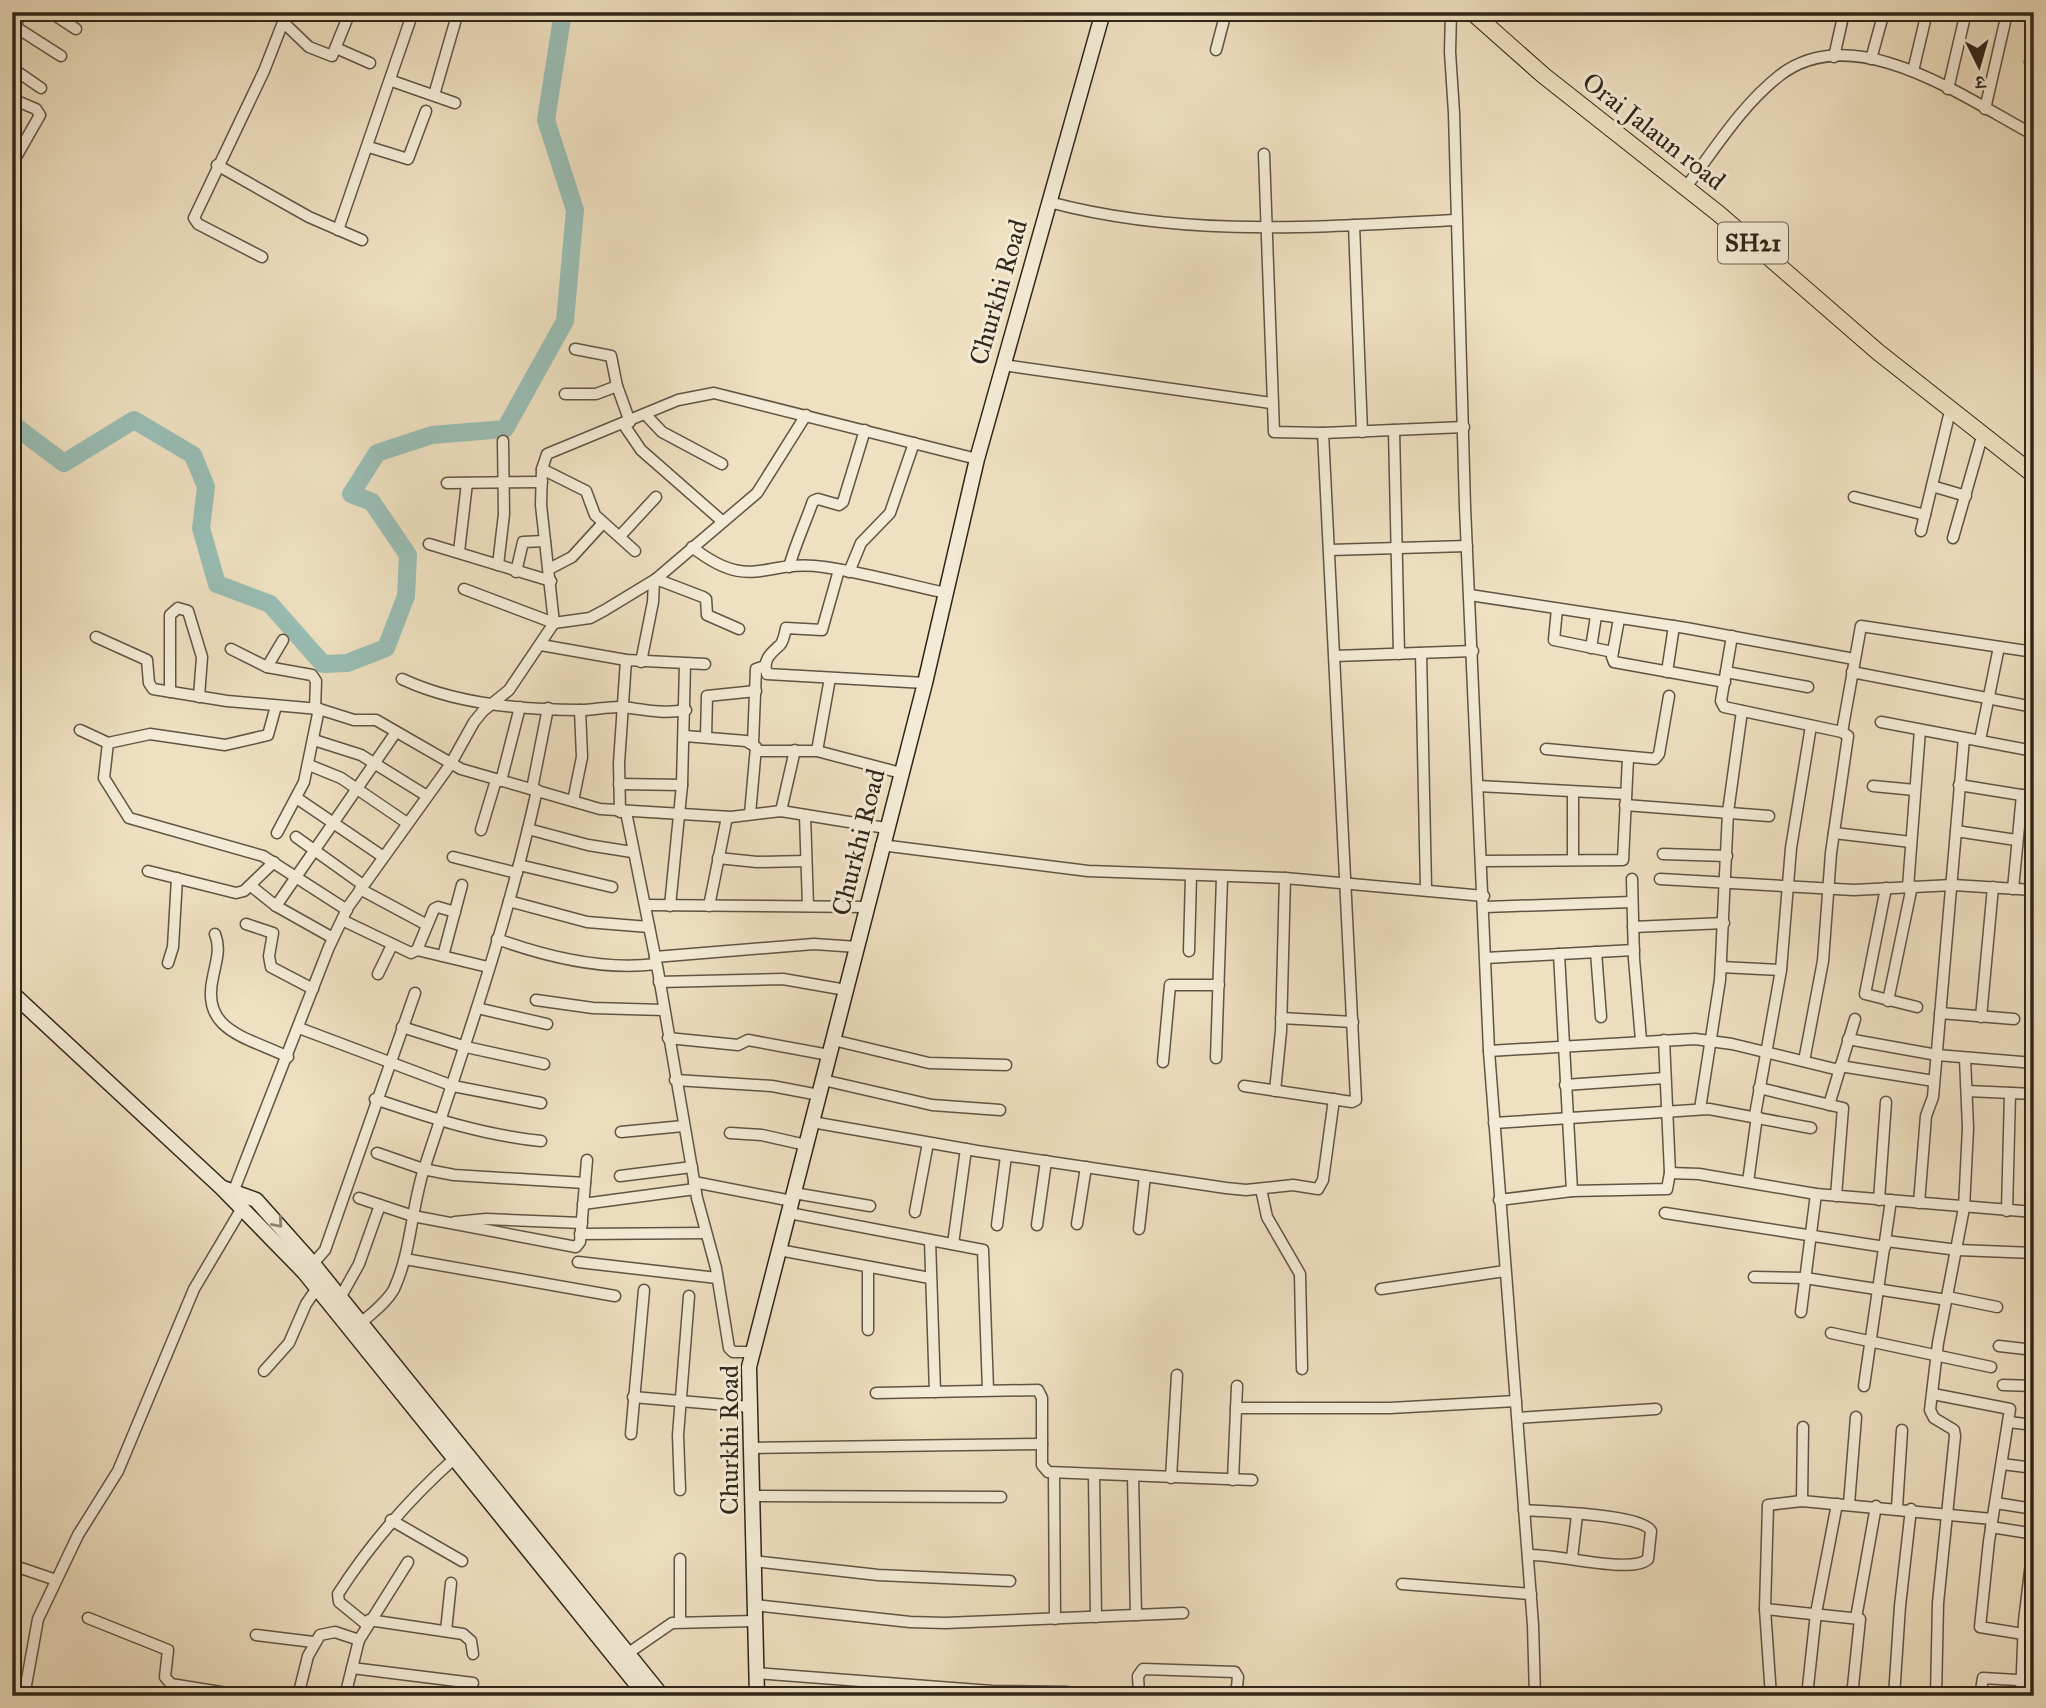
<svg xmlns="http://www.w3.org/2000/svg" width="2046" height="1708" viewBox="0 0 2046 1708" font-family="'IM FELL Great Primer','Noto Serif Devanagari',serif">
<rect width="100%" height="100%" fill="#eee0c0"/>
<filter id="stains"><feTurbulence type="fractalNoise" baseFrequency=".00286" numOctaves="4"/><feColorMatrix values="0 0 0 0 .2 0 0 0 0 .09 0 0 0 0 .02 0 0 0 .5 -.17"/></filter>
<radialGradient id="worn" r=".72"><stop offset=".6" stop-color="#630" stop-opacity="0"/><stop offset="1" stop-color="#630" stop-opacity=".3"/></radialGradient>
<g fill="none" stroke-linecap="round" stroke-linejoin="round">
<path stroke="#99bdb4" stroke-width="18" d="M12,424L64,463L134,420L193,455L206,487L201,528L217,584L270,604L323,664L347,663L386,648L406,596L408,555L372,502L351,494L377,453L432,435L505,429L565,321L575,210L546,120L563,12"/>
<defs>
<g id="street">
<path d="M50,12L76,29"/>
<path d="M1451,12L1450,52L1454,113L1465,507L1489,1051L1533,1625L1535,1696"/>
<path d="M283,22L309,47L332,56L350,12"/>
<path d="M14,26L61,56"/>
<path d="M12,29L23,12"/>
<path d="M336,48L370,63"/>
<path d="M1216,50L1226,12"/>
<path d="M1834,57L1844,12"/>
<path d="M1871,59L1884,12"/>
<path d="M2030,62L2034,63"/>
<path d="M12,68L41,88"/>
<path d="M1913,71L1927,12"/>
<path d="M392,81L455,103"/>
<path d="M1948,89L1966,12"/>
<path d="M434,95L458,12"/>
<path d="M12,99L36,109L40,115L12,164"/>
<path d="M1985,109L2005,22"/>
<path d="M369,147L408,159L426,111"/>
<path d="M1264,154L1274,432L1323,433L1464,427"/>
<path d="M217,165L309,217L362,240"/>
<path d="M1686,187C1715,149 1741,106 1779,76C1854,17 1966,99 2034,135"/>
<path d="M1049,202C1184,238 1318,227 1456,220"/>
<path d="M1354,225L1362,432"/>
<path d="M338,230L413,12"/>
<path d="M262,257L198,224L194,218L264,71L287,12"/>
<path d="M575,349L611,356L617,386L630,422"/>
<path d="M1003,365L1271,403"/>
<path d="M565,394H596L617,386"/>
<path d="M646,415L662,432L722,464"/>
<path d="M624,425L641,450L722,521"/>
<path d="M1394,430L1399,654"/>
<path d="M542,469L586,491L595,515L635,551"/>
<path d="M447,483L542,482"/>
<path d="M1932,486L1966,496"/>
<path d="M1854,497L1925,515"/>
<path d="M1921,531L1951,407"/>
<path d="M620,536L656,497"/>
<path d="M1953,538L1983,433"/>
<path d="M429,544L551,581"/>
<path d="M692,547C752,594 764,558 824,567C865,573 905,584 945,593"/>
<path d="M1330,550L1467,546"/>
<path d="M459,552L467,483"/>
<path d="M498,565L504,514L503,441"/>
<path d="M789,567C796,542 805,524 813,501L818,499L839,505L843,502L865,430"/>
<path d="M549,569L572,557L603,523"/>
<path d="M839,570L822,630L786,628C785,633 783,642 780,645C771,653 762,660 767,674L925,683"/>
<path d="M516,572L523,542L545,541"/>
<path d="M849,572L861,543L890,513L914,443"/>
<path d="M656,579L703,597L706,599L707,615L739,629"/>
<path d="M464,589L554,623L590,618L605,610L656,579L757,493L806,415"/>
<path d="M1470,595L1686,628L1854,659"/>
<path d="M1557,609L1554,640L1613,652"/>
<path d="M1619,619L1612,657L1614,662L1725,682"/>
<path d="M1732,636L1721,701L1724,707L1842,732L1848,736L1831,853L1823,961L1804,1061"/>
<path d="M96,637L147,660L149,683L153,689L227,701L319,709L354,720H376L461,769L600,809L731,817L781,811L886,828"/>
<path d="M541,645L626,660L705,664"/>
<path d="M1591,648L1596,616"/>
<path d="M231,649L267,667L312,675L316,681L315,709"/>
<path d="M1421,653L1426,888"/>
<path d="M1335,656L1473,651"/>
<path d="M641,662L653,602L654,581"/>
<path d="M267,667L283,640"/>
<path d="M1667,672L1674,626"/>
<path d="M1726,672L1808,687"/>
<path d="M1852,672L2034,707"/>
<path d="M402,679C455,704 521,710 580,710C594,710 609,706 623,707C646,710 663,714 686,710"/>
<path d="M170,692V615L178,608L188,611L202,657L199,697"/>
<path d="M1881,722L2034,751"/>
<path d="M80,730L108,743L150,734L225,745L268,735L276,706"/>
<path d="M1842,732L1861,626L2034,652"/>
<path d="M685,736L746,741L756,747L750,814"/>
<path d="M706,737L707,696L756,691"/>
<path d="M314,740L361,755L427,796"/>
<path d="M1980,740L1999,647"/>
<path d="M108,743L104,778L129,818L263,856L347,910"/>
<path d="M753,743L756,669L765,666"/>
<path d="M1546,749L1655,759L1659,754L1669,696"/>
<path d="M758,751H817L901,773"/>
<path d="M817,751L830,678"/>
<path d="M309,765L341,778L407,823"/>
<path d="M501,781L520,707"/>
<path d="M619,784L682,785"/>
<path d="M1959,785L2034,797"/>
<path d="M1478,786L1626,794"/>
<path d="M1873,786L1915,790"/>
<path d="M532,789L548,708"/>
<path d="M298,799L382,856"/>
<path d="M573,801L582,757L580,710"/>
<path d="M1625,805L1769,816"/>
<path d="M781,811L795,750"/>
<path d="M620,812L619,763L626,660"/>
<path d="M626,812L658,971L697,1198L716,1268L729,1348L733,1352H753"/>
<path d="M805,815L808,906"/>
<path d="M528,829L588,845L632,852"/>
<path d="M481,830L496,780"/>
<path d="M1956,831L2016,840"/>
<path d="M277,833L304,782L319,709"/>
<path d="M1834,833L1911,842"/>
<path d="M296,837L363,885"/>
<path d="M881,845L1088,871L1285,878L1484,896"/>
<path d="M1663,854L1727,856"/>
<path d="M453,857L517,873"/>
<path d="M718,858L757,862L806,861"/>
<path d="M1573,860V792"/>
<path d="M1482,861L1623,860L1628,758"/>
<path d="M519,865L612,887"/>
<path d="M148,871L236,893L244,891L274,862"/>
<path d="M1632,879L1634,959L1641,1040"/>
<path d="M1660,879L1854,890L1953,885L2034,890"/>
<path d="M251,886L276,906L333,938"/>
<path d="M1908,887L1920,730"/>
<path d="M1886,888L1865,994L1917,1007"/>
<path d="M360,889L427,925"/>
<path d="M2013,889L2022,795"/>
<path d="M2032,890L2034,965"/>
<path d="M509,901L587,922L649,927"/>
<path d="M645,905L867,907"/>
<path d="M276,906L396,732"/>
<path d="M670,906L682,785L685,664"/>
<path d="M709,906L727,817"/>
<path d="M1485,907L1632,902"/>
<path d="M342,920L411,953L417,950L434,909L438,907L455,912"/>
<path d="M246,924L273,933L269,956L271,967L313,989"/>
<path d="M1633,927L1724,923"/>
<path d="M215,934C221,949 216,961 213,977C200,1031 247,1037 288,1057"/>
<path d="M497,939C547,957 603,971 656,964"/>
<path d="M417,950L488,967"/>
<path d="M1189,951L1191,876"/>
<path d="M1596,952L1601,1017"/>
<path d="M1559,954L1572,1191"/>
<path d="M443,956L462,885"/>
<path d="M655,957L814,944L857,947"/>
<path d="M1486,958L1634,950"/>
<path d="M168,963L173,947L177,878"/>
<path d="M1721,967L1781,970"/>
<path d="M378,974L392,945"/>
<path d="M659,982L783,979L846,990"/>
<path d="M536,1000L593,1008L664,1010"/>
<path d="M1888,1001L1912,886"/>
<path d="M477,1008L547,1024"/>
<path d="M1940,1013L2014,1019"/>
<path d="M1981,1017L1993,887"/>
<path d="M1281,1018L1353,1022"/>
<path d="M402,1027L466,1047L544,1064"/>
<path d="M299,1028L453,1086L541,1103"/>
<path d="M668,1038L738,1045L748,1040L829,1055"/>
<path d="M1848,1039L1937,1055L2034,1063"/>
<path d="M833,1040L929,1063L1006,1065"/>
<path d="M1489,1051L1695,1039L1732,1044L1839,1070"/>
<path d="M1216,1058L1222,878"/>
<path d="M1163,1062L1170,985H1219"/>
<path d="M1840,1066L1934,1081"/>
<path d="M675,1080L772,1086L819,1095"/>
<path d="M823,1080L932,1105L1000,1110"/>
<path d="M1565,1085L1665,1078"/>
<path d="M1244,1086L1352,1102L1356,1100L1323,433"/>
<path d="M1759,1088L1843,1108L1836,1196"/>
<path d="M1275,1091L1281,1031L1285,878"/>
<path d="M1967,1091L2034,1094"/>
<path d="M375,1099C431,1118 483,1135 541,1141"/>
<path d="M1829,1105L1855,1019"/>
<path d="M1700,1109L1720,980L1728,812L1742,711"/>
<path d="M1755,1115L1781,970L1791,848L1811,726"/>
<path d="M812,1122L977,1151L1226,1188L1246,1190L1293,1185L1318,1189L1323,1180L1334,1099"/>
<path d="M1494,1123L1709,1109L1811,1128"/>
<path d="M621,1132L683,1126"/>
<path d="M730,1133L762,1135L806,1145"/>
<path d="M377,1153L423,1169L454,1175L585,1183"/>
<path d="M1670,1173L1699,1174L1816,1194L2034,1212"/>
<path d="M620,1176L692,1167"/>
<path d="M694,1182L792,1201"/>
<path d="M1748,1182L1757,1116"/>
<path d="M1261,1189L1267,1217L1300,1274L1302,1369"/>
<path d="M234,1190L329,947L348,907L450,765L474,722L483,711L509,690L554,623L541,505L542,469L547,454L678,400L714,393L977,459"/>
<path d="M794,1193L870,1206"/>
<path d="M359,1198L413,1216L576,1247L580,1242L587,1160"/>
<path d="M1499,1200L1572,1191L1667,1189L1670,1173L1664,1040"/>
<path d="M1879,1200L1886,1102"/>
<path d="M1919,1203L1926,1116L1933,1097L1964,738"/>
<path d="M583,1204L695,1189"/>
<path d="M2007,1211L2010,1093"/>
<path d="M915,1212L928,1143"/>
<path d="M789,1213L983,1250L988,1390"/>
<path d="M1665,1213L1885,1247"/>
<path d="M455,1222L486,1219L582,1223"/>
<path d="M1077,1224L1086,1167"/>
<path d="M997,1225L1006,1156"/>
<path d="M1037,1225L1046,1161"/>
<path d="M1139,1229L1145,1176"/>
<path d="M580,1234L705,1233"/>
<path d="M930,1240L935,1392"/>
<path d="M1886,1241L1958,1250L2034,1253"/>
<path d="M953,1244L966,1149"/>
<path d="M779,1250L930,1278"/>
<path d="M405,1259L615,1296"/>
<path d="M578,1262L717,1278"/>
<path d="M310,1267L325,1250L415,993"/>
<path d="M1754,1277L1805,1278L1947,1300"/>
<path d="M1381,1289L1505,1271"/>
<path d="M1948,1297L1997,1307"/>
<path d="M340,1298L359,1264L380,1205"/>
<path d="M1801,1312L1816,1194"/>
<path d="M361,1323C372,1313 387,1302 394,1289C412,1250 411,1206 425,1166C466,1042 509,918 537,790"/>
<path d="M868,1330V1268"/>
<path d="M1831,1333L1991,1367"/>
<path d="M1999,1346L2034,1350"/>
<path d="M264,1371L289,1343L306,1304L317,1288"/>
<path d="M2003,1385L2034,1386"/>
<path d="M1864,1386L1891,1200"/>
<path d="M876,1393L1038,1390L1042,1398V1465L1048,1472L1252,1480"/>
<path d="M1933,1394L2010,1409L1989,1541L1980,1627L2023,1634"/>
<path d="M633,1397L750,1407"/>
<path d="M1236,1408H1390L1516,1401"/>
<path d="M1518,1418L1656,1409"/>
<path d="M2009,1422L2034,1425"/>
<path d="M631,1434L644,1290"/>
<path d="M751,1448L1042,1444"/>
<path d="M2002,1464L2034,1468"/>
<path d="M1054,1473L1055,1619"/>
<path d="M1094,1475L1096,1617"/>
<path d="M1133,1477L1136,1615"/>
<path d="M1171,1478L1177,1375"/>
<path d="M1233,1480L1237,1386"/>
<path d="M680,1490L678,1435L689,1296"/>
<path d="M752,1496L1001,1497"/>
<path d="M1802,1501L1803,1427"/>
<path d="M1996,1503L2034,1509"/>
<path d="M1849,1504L1856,1417"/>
<path d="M1897,1508L1902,1430"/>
<path d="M1524,1510C1547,1512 1642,1514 1651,1531L1648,1559C1631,1575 1555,1553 1528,1555"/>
<path d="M391,1520L462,1561"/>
<path d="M1991,1527L2029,1533L2034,1538L2024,1621L2021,1696"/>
<path d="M1572,1558L1577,1515"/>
<path d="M680,1559V1621"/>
<path d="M753,1561L878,1575L1010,1581"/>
<path d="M12,1565L56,1580"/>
<path d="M1402,1584L1531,1594"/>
<path d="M754,1605L910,1622L945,1623L1183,1613"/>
<path d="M1765,1609L1860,1619L1852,1696"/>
<path d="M88,1618L168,1650L165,1677L171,1684L245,1696"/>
<path d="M1856,1618L1876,1506"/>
<path d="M369,1620L463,1634L471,1641L473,1654"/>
<path d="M366,1624L339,1602L338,1594C372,1541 409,1499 455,1458"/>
<path d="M446,1631L451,1583"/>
<path d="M256,1635L313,1642"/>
<path d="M627,1654L672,1623L755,1621"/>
<path d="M352,1668L473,1683"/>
<path d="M756,1673L992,1691L1067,1692"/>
<path d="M24,1696L38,1619L78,1535L118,1471L194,1289L242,1208"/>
<path d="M298,1696L308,1656L320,1635L335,1632L359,1640"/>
<path d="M345,1696L359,1640L408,1562"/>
<path d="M1139,1696L1138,1676L1143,1669L1235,1672L1238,1677L1236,1696"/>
<path d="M1771,1696L1765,1609L1768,1505L1802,1501L1992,1519"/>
<path d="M1807,1696L1816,1613L1837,1504"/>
<path d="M1894,1696L1900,1606L1911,1509"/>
<path d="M1936,1696L1938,1603L1955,1436L1954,1430L1934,1418L1930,1410L1938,1343L1964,1208L1968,1128L1965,1058"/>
<path d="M1980,1696L1983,1678L2034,1681"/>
</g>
<g id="secondary">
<path d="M12,993L222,1188L304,1272L646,1696"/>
<path d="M223,1188L256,1200L314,1265L662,1696"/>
<path d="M757,1696L749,1367L925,683L977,459L1103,12"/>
</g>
<path id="primary" d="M1472,12L1543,75L1719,214L1878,352L2034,475"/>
</defs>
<use href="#street" stroke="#605444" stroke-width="13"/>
<use href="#secondary" stroke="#30261a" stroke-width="17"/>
<use href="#primary" stroke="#30261a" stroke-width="18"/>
<use href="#street" stroke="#f4ebd6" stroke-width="10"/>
<use href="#secondary" stroke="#f4ebd6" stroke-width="14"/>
<use href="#primary" stroke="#eee0c0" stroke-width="16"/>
</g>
<defs><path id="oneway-chevron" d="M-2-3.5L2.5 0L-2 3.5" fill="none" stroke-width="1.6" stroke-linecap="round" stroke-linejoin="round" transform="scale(1.75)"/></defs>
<use stroke="#928878" href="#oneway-chevron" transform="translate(278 1223) rotate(49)"/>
<g text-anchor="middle" stroke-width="6" stroke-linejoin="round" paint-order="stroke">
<rect fill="#f4ebd6" stroke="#6b6152" stroke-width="2" x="1718" y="222.5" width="70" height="41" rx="5"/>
<g font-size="24" font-weight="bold" fill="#30261a">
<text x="1753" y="251">SH21</text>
</g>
<g font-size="26" fill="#30261a" stroke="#f4ebd6">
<text transform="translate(1654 131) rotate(38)" y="9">Orai Jalaun road</text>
<text transform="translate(998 292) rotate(-74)" y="9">Churkhi Road</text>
<text transform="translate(858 842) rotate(-76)" y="9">Churkhi Road</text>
<text transform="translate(729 1440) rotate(-90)" y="9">Churkhi Road</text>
</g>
</g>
<rect width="2046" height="1708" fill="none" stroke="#eee0c0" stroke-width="42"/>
<rect x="14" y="14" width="2018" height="1680" fill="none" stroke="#30261a" stroke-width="3.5"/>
<rect x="21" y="21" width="2004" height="1666" fill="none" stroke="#30261a" stroke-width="2"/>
<g transform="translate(1979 66) rotate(175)" stroke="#f4ebd6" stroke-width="5" paint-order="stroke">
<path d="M0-5L12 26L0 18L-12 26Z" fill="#30261a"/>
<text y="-10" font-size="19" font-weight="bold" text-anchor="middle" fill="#30261a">उ</text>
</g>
<rect width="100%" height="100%" filter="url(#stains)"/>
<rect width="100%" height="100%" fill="url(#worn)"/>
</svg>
